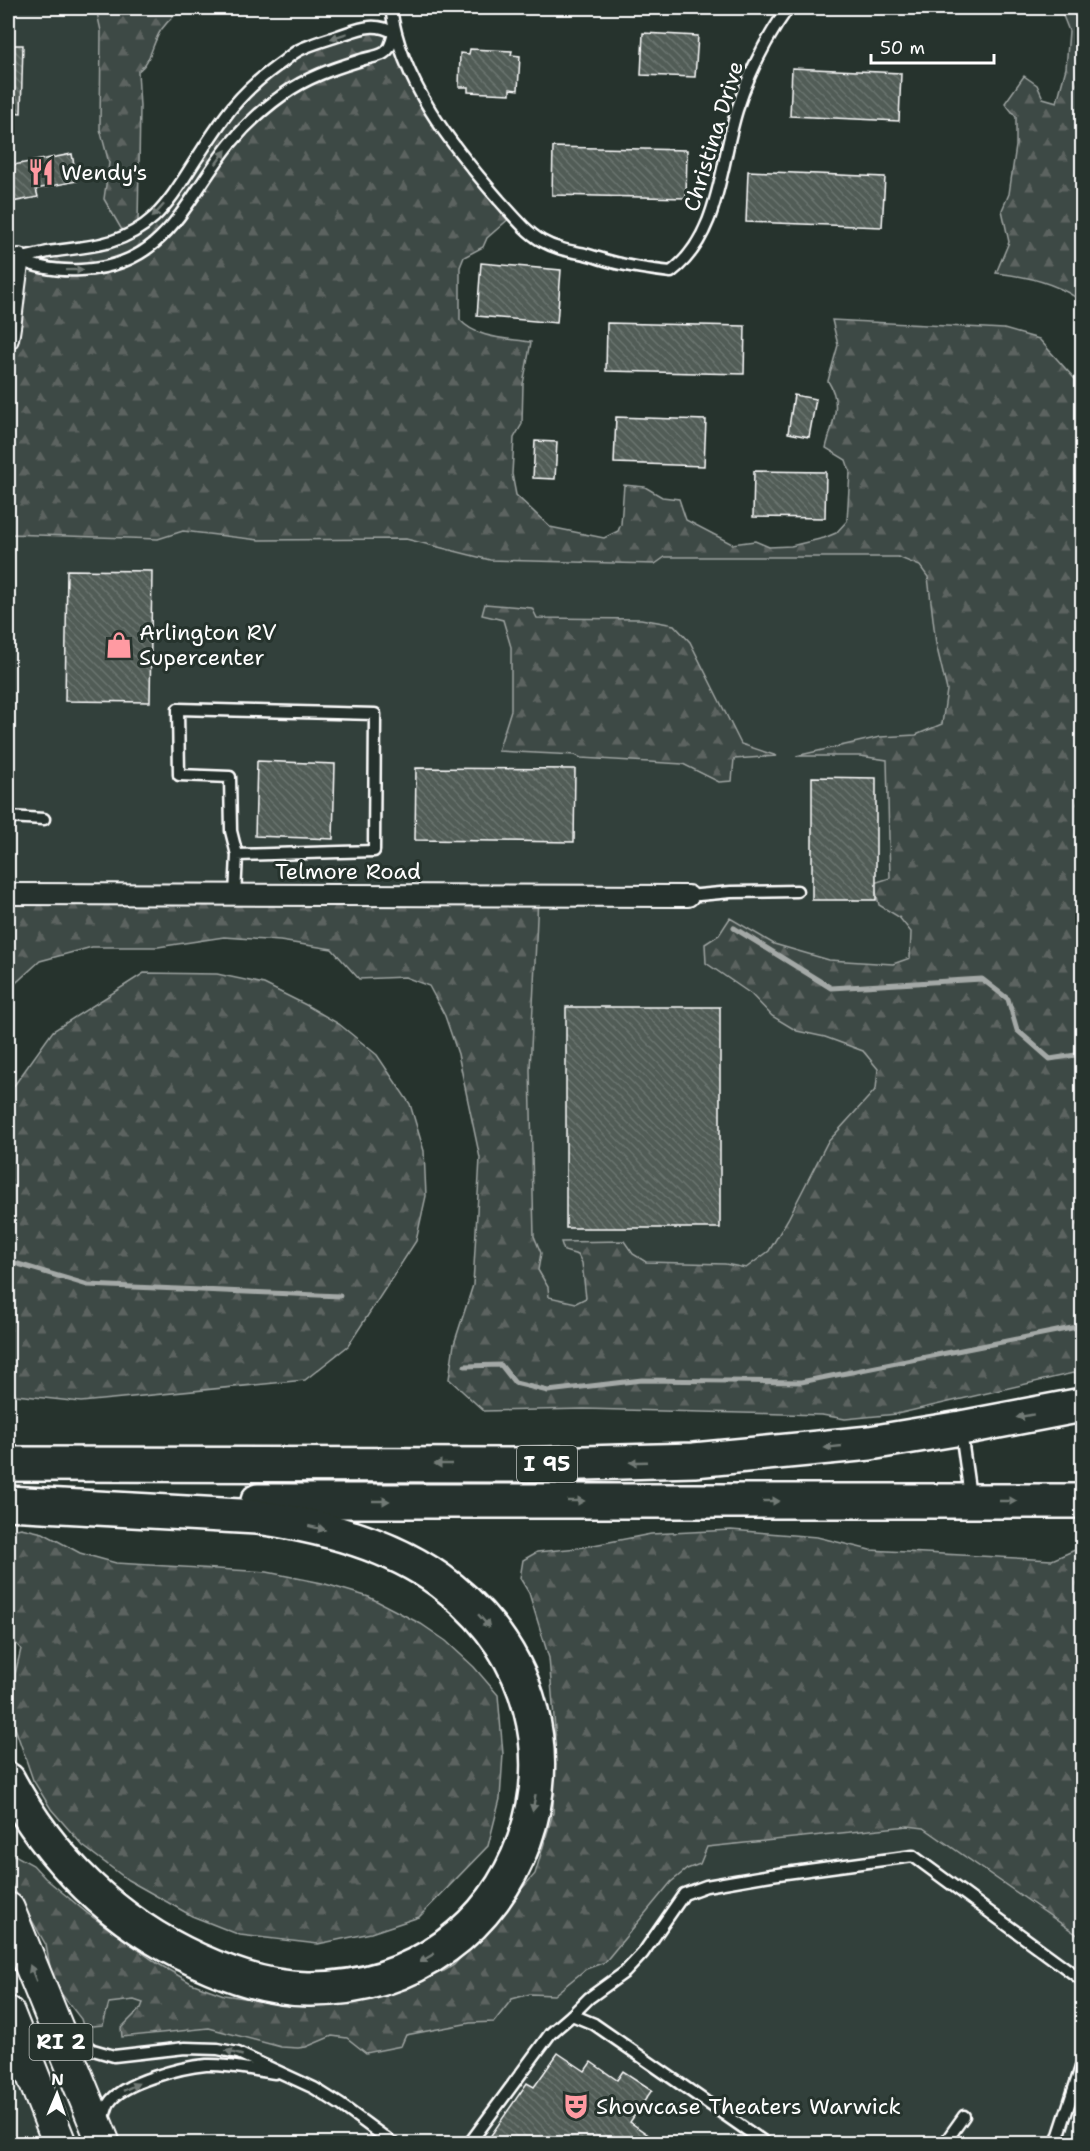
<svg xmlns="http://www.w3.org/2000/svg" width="1090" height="2151" viewBox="0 0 1090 2151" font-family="'Shantell Sans',sans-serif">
<defs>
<pattern id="forest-firs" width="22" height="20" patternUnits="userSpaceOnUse" patternTransform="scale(1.5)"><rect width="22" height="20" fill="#3e4944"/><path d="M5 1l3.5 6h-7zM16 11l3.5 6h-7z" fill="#5b6460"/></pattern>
<pattern id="building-back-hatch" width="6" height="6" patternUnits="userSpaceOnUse" patternTransform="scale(1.5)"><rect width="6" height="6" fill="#515c57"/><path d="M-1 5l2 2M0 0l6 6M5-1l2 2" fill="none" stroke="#6b7470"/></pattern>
</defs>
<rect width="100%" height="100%" fill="#26332d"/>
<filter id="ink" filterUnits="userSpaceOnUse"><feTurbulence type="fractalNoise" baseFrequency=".0167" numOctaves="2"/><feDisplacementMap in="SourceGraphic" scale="12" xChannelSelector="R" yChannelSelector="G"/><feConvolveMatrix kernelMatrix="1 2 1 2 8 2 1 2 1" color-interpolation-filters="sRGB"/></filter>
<g filter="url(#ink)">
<g fill="#333f3a" fill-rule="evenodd">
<path d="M8,8H96L101,31L100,129L109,163L104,199L122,230L119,236L8,257Z"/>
<path d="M183,531L259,540L406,539L490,560L655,564L665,557H898L920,566L928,577L936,644L947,690L942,724L916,735L880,737L860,756L887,760L890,878L874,883L879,905L899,917L911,932V958L893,964L829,960L774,944L730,918L706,964L751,994L772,1016L797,1031L825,1037L863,1051L878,1068L876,1089L827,1143L788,1219L769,1251L746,1268L725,1264L646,1262L633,1254L561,1242L564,1251L578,1255L582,1263L586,1298L576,1303L549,1297L548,1287L538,1270L541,1253L534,1236L530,1070L538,897L8,894V534L158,539ZM536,618L563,620L690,642L741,744L775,756L734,759L719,782L683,764L581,758L575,755L498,751L511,710V647L503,620Z"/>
<path d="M908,1826L924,1828L1082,1938V2138L1081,2143H94L54,2042L92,2026L103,2024L108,2003L134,2000L143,2002L141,2008L121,2028L123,2037L209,2028L280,2047H306L332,2036L347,2038L367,2053L401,2046L406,2035L470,2023L494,2022L511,1999L530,1994L554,1995L586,1969L605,1962L671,1882L687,1869L700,1864L707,1847Z"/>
<path d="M8,2022L52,2143H8Z"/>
</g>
<g fill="url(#forest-firs)" stroke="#9ea4a2" stroke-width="1.5">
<path d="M96,8H186C177,12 167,22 161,30C152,43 151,63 138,71L140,107L138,223L145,221L156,212L235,99L298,48L367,25L391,29L421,94L511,217L487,238L483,247L464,257L460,267V320C477,339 507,338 531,342L523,384L522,424L514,438L512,474L516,495L550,527L604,538L618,531L621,524L624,485L645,487L662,497L679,499L686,520L732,544L755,541L769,547L791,546L824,538L836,533L847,521L850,472L846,460L826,448C832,423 843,405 828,381L838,345L832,320L1004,329L1039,339L1082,387V1371L897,1414L845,1419L822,1415L584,1409L484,1411L449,1379L454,1344L473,1285L480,1158L458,1054L445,1016L429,986L405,977L359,979L332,949L280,941L224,937L158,947H92L40,961L8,990V894L538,897L530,1070L534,1236L541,1253L538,1270L548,1287L549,1297L576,1303L586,1298L582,1263L578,1255L564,1251L561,1242L624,1241L633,1254L646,1262L725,1264L746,1268L769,1251L788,1219L827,1143L876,1089L878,1069L863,1051L825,1037L797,1031L772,1016L751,994L706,963L705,944L719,935L730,918L774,944L829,960L893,964L910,958L911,932L899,917L879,905L874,883L890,878L887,760L860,756H796L880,737L916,735L942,724L947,690L936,644L928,577L920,566L898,557H665L655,564L490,560L406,539L259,540L183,531L158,539L8,534V257L95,245L122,233V230L104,199L109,163L100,129L101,31Z"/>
<path d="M1060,8H1082V302C1058,283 1026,276 996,273L1009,242L1002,210L1009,194L1016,146V117L1005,103L1024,76L1037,85L1043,98L1057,102L1066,68L1069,31Z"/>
<path d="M485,604L532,608L537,618L641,619L674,625L690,642L741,744L777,756L734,759L732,781L719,782L683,764L581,758L575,755L498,751L511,710V647L503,620L482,615Z"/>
<path d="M144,973L217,974L264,984L306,1005L339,1024L377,1055L410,1104L424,1151L426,1196L416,1241L348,1346L305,1380L81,1402L16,1395L8,1384V1094L53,1031Z"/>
<path d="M21,1528L43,1533L80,1553L116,1563L267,1572L322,1583L369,1597L421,1624L446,1641L474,1667L498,1695L503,1754L500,1799L488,1846L419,1917L371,1933L318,1944L240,1935L192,1916L128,1880L83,1846L51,1809L33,1780L12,1719L15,1674L21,1649L8,1635V1531Z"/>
<path d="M731,1530L817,1537L870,1550L1052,1560L1082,1547V1938L924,1828L908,1826L707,1847L700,1864L687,1869L671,1882L605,1962L586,1969L554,1995L530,1994L512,1999L494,2022L470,2023L406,2035L401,2046L366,2053L347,2038L332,2036L306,2047L298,2048L281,2047L209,2028L122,2037L121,2028L141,2008L143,2003L134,2000L109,2003L103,2025L92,2026L84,2029L81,2019L53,1983L46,1945L14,1889L8,1871L13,1854L33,1865L45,1878L87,1913L157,1963L191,1983L224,1995L284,2004L321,2006L444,1971L454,1965L535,1874L553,1813L555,1729L549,1658L529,1593L520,1578L523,1560L537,1552L578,1548L651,1534Z"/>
</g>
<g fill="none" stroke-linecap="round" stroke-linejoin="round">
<g stroke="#a4a9a7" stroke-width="5">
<path d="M734,928L831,988L982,979L1008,999L1017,1030L1050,1059L1082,1054"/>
<path d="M8,1261L88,1285L340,1296"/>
<path d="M465,1366L501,1365L515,1383L548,1391L642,1380L801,1382L1082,1326"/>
</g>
</g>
<g fill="url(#building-back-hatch)" stroke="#fff" stroke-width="1.5">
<path d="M643,33L698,36L695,77L641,75Z"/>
<path d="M8,45H23L21,113L8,112Z"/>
<path d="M470,49L512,51L511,55L520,56L518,90L510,89V94L468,92V87H459L460,53L469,54Z"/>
<path d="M792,68L901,73L899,121L790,116Z"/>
<path d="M553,147L687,150L686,198L552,195Z"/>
<path d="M72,154L77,181L36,189L38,197L12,202L8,178V166Z"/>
<path d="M748,171L885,177L882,227L746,222Z"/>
<path d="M481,263L561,270L557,323L477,316Z"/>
<path d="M607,323L745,326L744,374L606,371Z"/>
<path d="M794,395L816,399L809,437L788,433Z"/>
<path d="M616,417L706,420L704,466L614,463Z"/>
<path d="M535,441L557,442L555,479L533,478Z"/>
<path d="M754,471L826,472L825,518L753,517Z"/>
<path d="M67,570L152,571L150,702L65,701Z"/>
<path d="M257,761L335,764L333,839L255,836Z"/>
<path d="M416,768L575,769L574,842L415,840Z"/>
<path d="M812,777L876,778V900H812Z"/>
<rect x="566" y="1007" width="154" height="221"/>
<path d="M558,2053L585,2071L591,2062L617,2080L623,2071L652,2090L630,2122L661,2144H485L527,2083L534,2087Z"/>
</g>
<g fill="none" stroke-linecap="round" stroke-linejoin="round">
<defs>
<g id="lane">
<path d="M391,8C401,82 451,145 499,200C512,214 526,232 542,241C556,249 570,251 585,254C597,257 609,262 621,264C637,268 654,270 671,272C720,235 720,164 737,110C749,72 766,39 788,8"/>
<path d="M8,259C21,260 34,255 48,252C88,246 121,247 154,217C171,201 184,178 197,158C223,118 238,94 277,66C285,61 291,54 299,50C311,44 326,40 338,36C359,29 374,21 394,33"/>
<path d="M19,259C38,269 59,271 81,270C167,266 184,201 230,144C245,126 264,108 284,94C306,78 332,69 358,61C365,58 378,57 384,53C391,49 392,40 394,33"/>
<path d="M8,817L44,819"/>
<path d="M235,895L237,855L374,851L375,714L178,709L179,775L230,777L231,831L237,855"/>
<path d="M688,896L731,892L797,891"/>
<path d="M961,1432L970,1496"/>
<path d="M572,2015L589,1998L625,1972L643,1953L684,1894L706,1886L771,1875L913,1856L1082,1980"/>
<path d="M68,2034L93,2050L114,2056L185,2048L218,2049L238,2053L314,2088L341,2105L394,2144"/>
<path d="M103,2121C105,2115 106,2108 109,2103C122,2082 183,2067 206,2065C229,2064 253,2070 275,2073"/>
<path d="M469,2144L550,2034L572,2015L594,2024L767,2144"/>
<path d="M944,2144L964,2116"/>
<path d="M1056,2144L1082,2064"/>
</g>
<g id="street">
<path d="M8,339C13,313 14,286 19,259"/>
<path d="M8,894L688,896"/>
</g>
<g id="primary">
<path d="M8,1909L104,2144"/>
<path d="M8,2013L60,2144"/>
</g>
<g id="highway">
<path d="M8,1464L511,1465L694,1460L870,1443L961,1428L1082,1405"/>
<path d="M258,1501H1082"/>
<path d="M8,1503L257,1517C322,1526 399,1546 451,1589C620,1725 525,1991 308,1989C269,1989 232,1976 197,1960C115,1923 50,1859 8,1780"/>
</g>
</defs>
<use href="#lane" stroke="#fff" stroke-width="15"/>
<use href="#street" stroke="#fff" stroke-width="24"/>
<use href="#primary" stroke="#fff" stroke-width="36"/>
<use href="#highway" stroke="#fff" stroke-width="38"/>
<use href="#lane" stroke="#26332d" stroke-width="10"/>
<use href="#street" stroke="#26332d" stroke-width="20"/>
<use href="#primary" stroke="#26332d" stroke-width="32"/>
<use href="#highway" stroke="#26332d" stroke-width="33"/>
</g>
<defs><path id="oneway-solid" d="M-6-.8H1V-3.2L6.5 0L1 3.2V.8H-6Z" transform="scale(1.5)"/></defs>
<g fill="#727a76">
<use href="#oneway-solid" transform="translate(339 36) rotate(162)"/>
<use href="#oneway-solid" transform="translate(221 157) rotate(-54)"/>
<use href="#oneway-solid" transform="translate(158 211) rotate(132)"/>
<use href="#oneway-solid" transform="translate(75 270) rotate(-1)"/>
<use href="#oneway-solid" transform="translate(1025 1416) rotate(170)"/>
<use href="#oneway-solid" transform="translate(833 1447) rotate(174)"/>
<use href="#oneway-solid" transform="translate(638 1462) rotate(178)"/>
<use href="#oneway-solid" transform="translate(443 1464) rotate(-180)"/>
<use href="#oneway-solid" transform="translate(381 1501)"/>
<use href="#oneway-solid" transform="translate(576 1501)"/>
<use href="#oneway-solid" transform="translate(771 1501)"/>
<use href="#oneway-solid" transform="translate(1008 1501)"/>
<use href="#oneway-solid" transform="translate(317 1528) rotate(14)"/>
<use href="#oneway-solid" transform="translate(484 1621) rotate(49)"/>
<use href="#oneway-solid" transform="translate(534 1803) rotate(100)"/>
<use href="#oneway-solid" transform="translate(427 1958) rotate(149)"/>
<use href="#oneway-solid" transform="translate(33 1973) rotate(-112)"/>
<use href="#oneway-solid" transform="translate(234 2053) rotate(-164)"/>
<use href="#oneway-solid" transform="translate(131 2087) rotate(-26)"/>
</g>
</g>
<defs>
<symbol id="restaurant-bare" viewBox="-9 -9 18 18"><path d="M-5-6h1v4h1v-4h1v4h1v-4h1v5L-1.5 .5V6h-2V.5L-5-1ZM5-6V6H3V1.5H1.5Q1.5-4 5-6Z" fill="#ff9aa2" stroke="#26332d" stroke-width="2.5" paint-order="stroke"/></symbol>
<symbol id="shop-bare" viewBox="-9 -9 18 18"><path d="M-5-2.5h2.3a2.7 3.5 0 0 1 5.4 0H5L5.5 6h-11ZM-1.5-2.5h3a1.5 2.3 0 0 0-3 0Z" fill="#ff9aa2" stroke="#26332d" stroke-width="2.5" paint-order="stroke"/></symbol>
<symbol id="theatre-bare" viewBox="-9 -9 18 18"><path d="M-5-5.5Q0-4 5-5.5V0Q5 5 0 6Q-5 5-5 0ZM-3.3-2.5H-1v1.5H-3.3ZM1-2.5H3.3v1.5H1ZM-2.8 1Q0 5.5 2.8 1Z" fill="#ff9aa2" stroke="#26332d" stroke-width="2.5" paint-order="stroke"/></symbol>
</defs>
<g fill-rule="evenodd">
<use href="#restaurant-bare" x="22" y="153" width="38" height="38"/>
<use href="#shop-bare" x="100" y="626" width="38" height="38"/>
<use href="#theatre-bare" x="557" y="2087" width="38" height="38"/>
</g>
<g text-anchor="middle" stroke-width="6" stroke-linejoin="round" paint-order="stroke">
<g fill="#26332d" stroke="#bec2c0" stroke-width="1.5">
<rect x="517" y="1446" width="60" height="36" rx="4.5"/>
<rect x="29.5" y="2024" width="63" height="36" rx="4.5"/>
</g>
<g font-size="21" font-weight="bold" fill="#fff">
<text x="547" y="1471">I 95</text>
<text x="61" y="2049">RI 2</text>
</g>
<g font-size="22" fill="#fff" stroke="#26332d">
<text transform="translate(713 136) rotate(-73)" y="8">Christina Drive</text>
<text x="348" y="879">Telmore Road</text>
</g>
<g font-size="22" fill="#fff" stroke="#26332d" text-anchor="start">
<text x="61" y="180">Wendy's</text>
<text x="139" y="640">Arlington RV<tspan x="139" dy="25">Supercenter</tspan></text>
<text x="596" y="2114">Showcase Theaters Warwick</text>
</g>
</g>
<rect width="1090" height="2151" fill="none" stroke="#26332d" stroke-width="30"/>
<rect x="15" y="15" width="1060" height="2121" fill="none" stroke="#fff" stroke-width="2" filter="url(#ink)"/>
<g transform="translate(57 2094) rotate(2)" stroke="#26332d" stroke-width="4.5" paint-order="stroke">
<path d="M0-4.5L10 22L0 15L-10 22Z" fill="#ffffff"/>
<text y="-9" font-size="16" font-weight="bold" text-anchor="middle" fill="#ffffff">N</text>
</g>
<path d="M871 54v9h123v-9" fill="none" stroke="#ffffff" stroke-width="3"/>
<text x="880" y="54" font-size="18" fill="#ffffff" stroke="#26332d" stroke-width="4.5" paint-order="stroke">50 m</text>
</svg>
